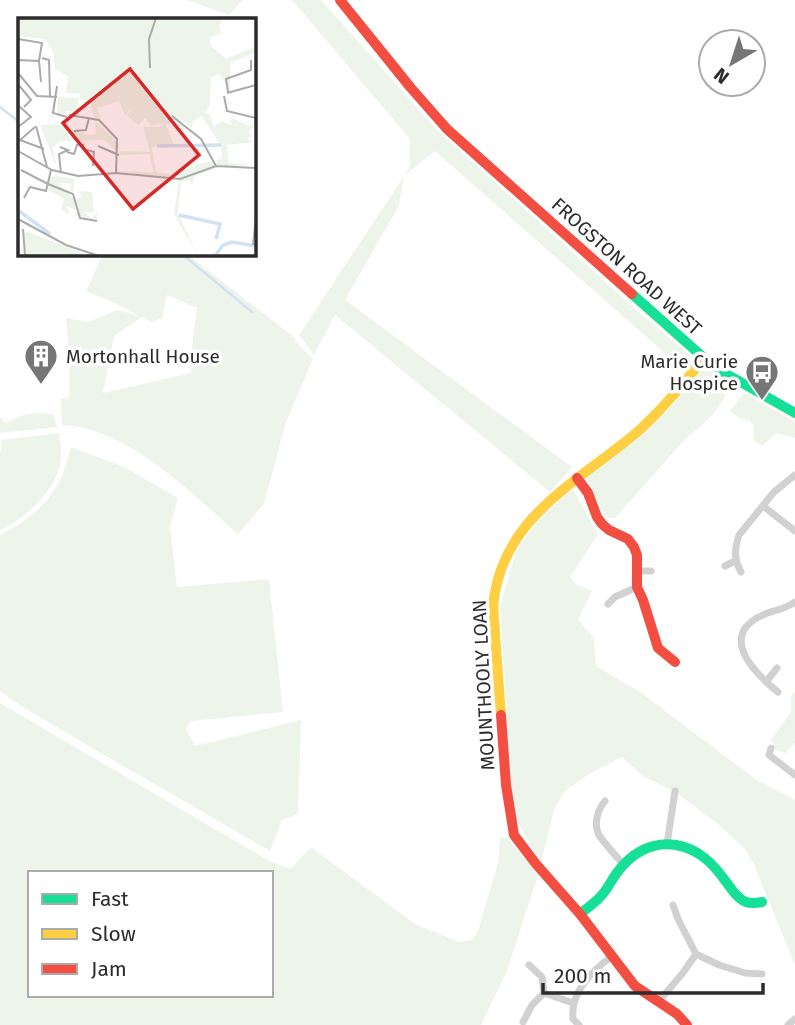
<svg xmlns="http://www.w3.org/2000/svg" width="795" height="1025" viewBox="0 0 795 1025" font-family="'Fira Sans',sans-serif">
<rect width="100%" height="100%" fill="#fff"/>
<g fill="#edf5ea" fill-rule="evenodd">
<path d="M187,0H243L229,15Z"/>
<path d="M292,0H321L438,131L641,314L692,357L684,370L435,151L404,176L399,206L345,300L572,467L550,492L335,315L314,355L299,335L410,167V139Z"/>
<path d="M103,254H187L295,338L296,342L313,359L286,422L264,504L238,534C192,494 127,427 62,425L61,399L69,398V356L66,318L88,322L118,310L139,316L117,304L86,291ZM167,295L197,308L193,335L191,373L103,393L114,336L142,317L152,322L162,318Z"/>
<path d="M703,366L727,382C727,386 728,390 726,393C722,408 697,431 685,439L615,518H607L585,479L674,404Z"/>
<path d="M744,393L795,422V438L776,433L762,446L753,440L754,425L749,420L741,419L730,411Z"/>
<path d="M39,413L53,414L57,427L0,433V417L5,423L26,414Z"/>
<path d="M59,433C61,446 63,459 58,472C48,497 24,519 0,530V453L2,440Z"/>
<path d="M71,447L124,467L178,498L170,527L177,587L269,579L283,712L191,721L186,729L195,746L301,720L298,814L282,820L270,851L75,738L18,704L0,691V535C26,522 52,502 63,474C66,465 68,456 71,447Z"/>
<path d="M572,488L598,534L570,577L576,584L592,591L578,619L594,638L596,666L640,692L758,781L795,800V965L754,865L744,848L718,824L675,792L643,776L622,757L591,773L565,791L554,810L541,863L513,814L500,607L516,551L539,518Z"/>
<path d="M795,691V743L785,753L776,750L771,740L791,712V696Z"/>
<path d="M0,703L271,862L291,869L304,854L312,848L415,924L459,942L472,940L478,931L498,863L500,837L507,838L538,875L507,971L481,1025H0ZM30,873H271V995H30Z"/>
</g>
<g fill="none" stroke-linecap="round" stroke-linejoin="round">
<g stroke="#d4e1f3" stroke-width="2.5">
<path d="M0,107L19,122"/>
<path d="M182,254L252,312"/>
</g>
<g stroke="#d1d1d1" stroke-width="7">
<path d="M763,506L795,531"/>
<path d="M725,566L735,561"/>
<path d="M637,571H651"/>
<path d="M741,572C734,559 734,550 739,535L774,492L795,475"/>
<path d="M608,604L615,597L637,587"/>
<path d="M766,682L777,668"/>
<path d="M778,692C752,671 717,634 765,614C775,610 786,609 795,602"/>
<path d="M771,748L769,755L795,775"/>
<path d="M605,801C598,809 594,822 598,833C601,840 617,857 623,864"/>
<path d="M667,844L675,791"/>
<path d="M673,905L678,919L696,954L719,965L745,973L762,974"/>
<path d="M529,965L542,977L544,993"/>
<path d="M658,1002L682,974L696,954"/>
<path d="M523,1022L532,1005L544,993L573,1003"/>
<path d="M579,1025L573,1019C570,992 592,971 612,956"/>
<path d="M788,1025L795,1019"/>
</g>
<g stroke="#16e098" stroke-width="10">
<path d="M632,294L704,358L723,372L795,413"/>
<path d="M580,914C587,908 595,903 601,896C607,890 611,881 616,874C630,854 651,841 676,845C700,849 714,865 727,883C732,890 738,899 746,902C751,904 757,903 762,902"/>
</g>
<path stroke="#ffcf43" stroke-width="10" d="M501,715C499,688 497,661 495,635C495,623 492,609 494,598C506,515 579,481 636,433C661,411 683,384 704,358"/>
<g stroke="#f24e42" stroke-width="10">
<path d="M340,0L411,88L447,129L632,294"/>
<path d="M577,478L588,493L597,517L602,524L609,530L628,539L634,547L637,555V587L643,600L658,648L675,662"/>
<path d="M501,715L506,785L514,835L536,864L580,914L635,986L677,1014L687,1025"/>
</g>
</g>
<defs>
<symbol id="building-pin" viewBox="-11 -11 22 30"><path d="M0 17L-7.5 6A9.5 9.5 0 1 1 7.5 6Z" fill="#767676" stroke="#fff"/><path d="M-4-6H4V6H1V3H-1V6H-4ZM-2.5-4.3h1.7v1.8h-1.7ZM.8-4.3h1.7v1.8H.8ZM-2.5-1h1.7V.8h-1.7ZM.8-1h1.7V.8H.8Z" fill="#fff"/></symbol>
<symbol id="bus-pin" viewBox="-11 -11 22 30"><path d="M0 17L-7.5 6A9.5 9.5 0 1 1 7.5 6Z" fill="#767676" stroke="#fff"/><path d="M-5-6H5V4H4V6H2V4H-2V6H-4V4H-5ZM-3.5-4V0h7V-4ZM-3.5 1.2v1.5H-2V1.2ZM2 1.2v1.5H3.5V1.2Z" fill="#fff"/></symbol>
</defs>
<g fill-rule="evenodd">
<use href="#building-pin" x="22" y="337" width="38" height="52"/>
<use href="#bus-pin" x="743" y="353" width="38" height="52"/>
</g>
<g text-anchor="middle" stroke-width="7" stroke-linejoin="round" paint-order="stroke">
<g font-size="19" fill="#2c2c2c" stroke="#fff">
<text transform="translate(627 266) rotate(42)" y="7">FROGSTON ROAD WEST</text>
<text transform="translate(483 685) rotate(-93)" y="7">MOUNTHOOLY LOAN</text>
</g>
<g font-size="19" fill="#2c2c2c" stroke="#fff" text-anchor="start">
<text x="66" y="363">Mortonhall House</text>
<text x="738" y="368" text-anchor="end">Marie Curie<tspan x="738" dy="22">Hospice</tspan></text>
</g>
</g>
<g transform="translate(18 18)">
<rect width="238" height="238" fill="#fff"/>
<path d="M0,0H198L204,3L201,9L204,15L192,20V27L208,41L236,29L237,35L212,45V73L201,55L193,60L192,86L187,96H192L196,109L204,103L214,107L212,99L231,108L236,106L231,115L235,119L228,120L235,124L209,127L211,145L237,146L197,150L177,158L174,168L172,162L163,164L160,196L180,238L156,196L161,162L99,153L135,154L132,136L102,137V133L132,134L125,109H141L147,105L133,108L127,100L120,107L109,97L116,89L107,97L101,83L79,90L83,101L77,100L71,83L61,81L59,95L49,93L46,98H39L40,79L61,80L62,76L48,75L50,58L37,51L35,33L26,21L0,18ZM184,98L201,125L196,129L203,128L204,141L198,142L199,146L196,142L161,152L160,158L138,154L134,129L156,127L148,107L155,103L160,111L168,112L162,101L174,110L175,103ZM77,102L101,126L100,135L86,122L42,123L35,130L39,150L22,107L38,106L71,117L78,116ZM39,158L57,161L55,175L51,168L55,166L41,165L58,184L63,178L60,173L74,174L76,194H66L74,200L79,194V202L55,197L61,194L57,187V192L48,188L52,196L43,192L46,181L30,172L32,159ZM10,214L57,232L68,238H8L6,215Z" fill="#edf5ea" fill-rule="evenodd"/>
<path fill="none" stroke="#d4e1f3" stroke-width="3.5" d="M139,128L203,127M0,192L32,216M161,197L202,206L198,221M197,238L205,227L214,224L238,228"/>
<path fill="none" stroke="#ababab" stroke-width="2" d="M0,21L24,25L21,43M24,40L31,42L32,79M0,42L21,43L23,64M132,50L131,21L138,0M0,55L19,78L39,79M0,66L13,82L6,89M39,68L35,95L49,99M210,74L208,61L233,52V42M209,75L238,67M206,78L209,93L238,100M0,87L13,99L0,109M51,97L81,102L99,121L98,155M154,98L183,121L198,148M18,108L29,149M56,113L68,112L71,100M2,122L26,131M1,123L17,109M80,128L101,137M42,129L50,132L41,136L43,155M69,132L76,134L75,148M0,133L34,152L60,158L98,155L162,161L198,148L238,150M49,134L56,136L59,127H66M3,152L30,166M30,166L55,176L62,200L79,203M6,180L12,169L28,173L33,152M0,201L48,227L81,238M5,211L7,238M235,227L238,199"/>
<path fill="#d62828" fill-opacity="0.15" stroke="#d62828" stroke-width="3.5" d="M112,51L181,137L115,191L45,105Z"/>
<rect width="238" height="238" fill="none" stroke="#2c2c2c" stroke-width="3.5"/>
</g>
<rect x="28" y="871" width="245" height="126" fill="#ffffff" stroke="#ababab" stroke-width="2"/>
<rect x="42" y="894" width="35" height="10" fill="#16e098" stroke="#ababab" stroke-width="2"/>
<text x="91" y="906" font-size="21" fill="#2c2c2c">Fast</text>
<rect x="42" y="929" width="35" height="10" fill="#ffcf43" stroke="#ababab" stroke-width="2"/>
<text x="91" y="941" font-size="21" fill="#2c2c2c">Slow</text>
<rect x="42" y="964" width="35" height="10" fill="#f24e42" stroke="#ababab" stroke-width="2"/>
<text x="91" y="976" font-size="21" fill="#2c2c2c">Jam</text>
<g transform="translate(732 63) rotate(219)"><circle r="33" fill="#ffffff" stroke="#ababab" stroke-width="2"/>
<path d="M0-5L12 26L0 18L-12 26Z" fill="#767676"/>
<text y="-10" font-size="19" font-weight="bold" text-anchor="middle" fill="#2c2c2c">N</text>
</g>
<path d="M543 983v10h220v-10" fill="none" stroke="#2c2c2c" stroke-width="3.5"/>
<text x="554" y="983" font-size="21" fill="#2c2c2c" stroke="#ffffff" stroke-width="5" paint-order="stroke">200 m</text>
</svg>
